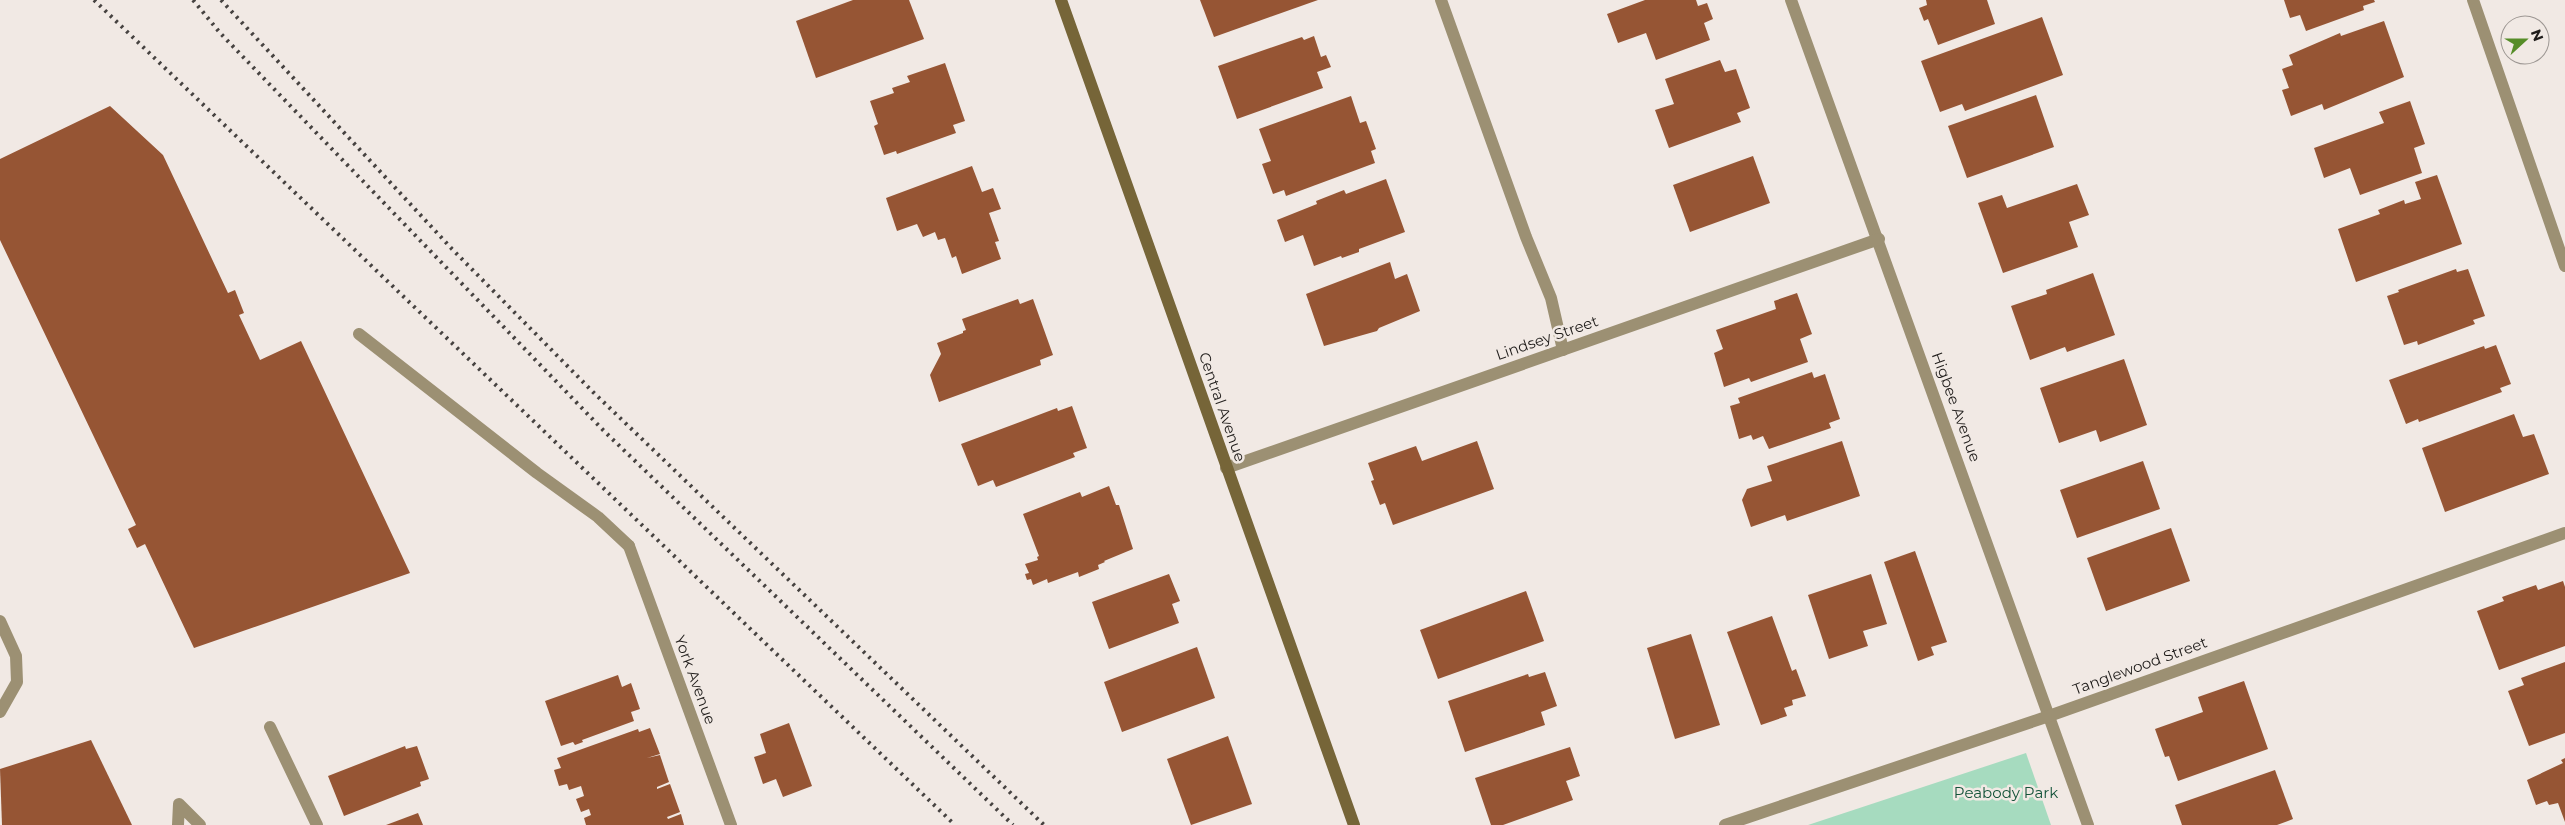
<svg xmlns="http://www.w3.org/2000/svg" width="2565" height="825" viewBox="0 0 2565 825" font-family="Montserrat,sans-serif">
<rect width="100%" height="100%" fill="#f1e9e4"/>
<path fill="#a6dbbf" d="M2026,753L2051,825H1808Z"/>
<g fill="#965534">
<path d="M853,0H909L924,39L816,78L796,21Z"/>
<path d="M1200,0H1318L1214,37Z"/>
<path d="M1645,0H1696L1698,6L1707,3L1713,19L1704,23L1710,40L1656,60L1646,33L1618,43L1607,14Z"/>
<path d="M1926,0H1987L1995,24L1938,45L1928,19L1924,21L1919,8L1927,5Z"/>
<path d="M2284,0H2374L2375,2L2363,6L2364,10L2306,31L2300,15L2290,18Z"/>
<path d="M2042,17L2063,75L1965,111L1962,104L1940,112L1921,61Z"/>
<path d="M2384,21L2404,77L2324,110L2322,104L2291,116L2282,90L2289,88L2282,69L2293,65L2289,55L2340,33L2341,36Z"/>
<path d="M1314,36L1321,57L1326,55L1331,67L1317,72L1323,88L1237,119L1218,66L1302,37L1304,40Z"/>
<path d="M1720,60L1725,72L1736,69L1750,108L1737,113L1741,122L1669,148L1655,110L1674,104L1665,79Z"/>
<path d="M945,63L965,121L953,125L956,133L897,154L896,151L884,155L874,126L878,124L870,101L894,93L892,88L910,82L907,76Z"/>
<path d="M2036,95L2054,147L1967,178L1948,126Z"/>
<path d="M1351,96L1360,123L1366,121L1376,149L1371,151L1375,163L1286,196L1284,190L1273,194L1262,164L1271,161L1259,129Z"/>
<path d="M2410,101L2425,144L2414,148L2422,173L2360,195L2350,168L2324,178L2314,148L2384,123L2379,112Z"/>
<path d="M110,106L163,155L228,293L235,290L244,313L239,315L260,360L301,341L410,573L194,648L145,544L137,548L128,529L136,525L0,240V159Z"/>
<path d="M1753,156L1770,203L1690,232L1673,185Z"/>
<path d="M972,166L982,192L993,188L1001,209L989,213L999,241L995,242L1001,259L962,274L956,256L952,258L945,238L938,240L935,232L923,237L917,224L897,231L886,198Z"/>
<path d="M2437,175L2462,244L2356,282L2338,229L2380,214L2378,210L2404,200L2405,204L2421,199L2415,182Z"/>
<path d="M1386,179L1405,232L1359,249V252L1342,258L1341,256L1314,266L1303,235L1285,242L1277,220L1317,204L1316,201L1344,190L1346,194Z"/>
<path d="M2077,184L2089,215L2069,222L2078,247L2003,273L1978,203L2002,195L2007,208Z"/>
<path d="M1390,262L1395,279L1407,274L1420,311L1379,328L1377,331L1324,346L1306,294Z"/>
<path d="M2456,269L2457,272L2468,269L2485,316L2473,320L2475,324L2418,345L2417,341L2404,345L2387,296L2399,292L2398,290Z"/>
<path d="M2093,273L2115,335L2067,352L2065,347L2030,360L2011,306L2047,294L2046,290Z"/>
<path d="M1797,293L1812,334L1800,339L1808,362L1751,382L1749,378L1724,387L1714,353L1723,349L1716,330L1776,309L1774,301Z"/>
<path d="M1018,299L1020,304L1033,299L1053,355L1040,360L1041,365L939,402L930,375L941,354L937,343L963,333V331L966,330L962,319Z"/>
<path d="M2496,345L2511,384L2500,388L2502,392L2419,422L2418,419L2406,424L2389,380L2484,346L2485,349Z"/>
<path d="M2124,359L2147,425L2100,442L2096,430L2059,443L2040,388Z"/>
<path d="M1812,372L1814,378L1825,374L1840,419L1829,423L1831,428L1769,449L1763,436L1753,440L1751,435L1739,439L1730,406L1740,403L1738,398Z"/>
<path d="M1072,406L1087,448L1073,453L1075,457L996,487L993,480L978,486L961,444L1057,408L1058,411Z"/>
<path d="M2514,414L2523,437L2534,434L2549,474L2445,512L2422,448Z"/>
<path d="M1477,441L1494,489L1393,525L1385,503L1380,505L1371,481L1374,480L1368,463L1416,446L1422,461Z"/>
<path d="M1842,441L1860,496L1787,521L1785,515L1751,527L1742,500L1747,489L1772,481L1767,466Z"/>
<path d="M2143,461L2160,509L2077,538L2060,490Z"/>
<path d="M1109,486L1116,505H1119L1133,549L1104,561L1105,562L1098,565L1099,569L1079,577L1078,572L1048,583L1047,579L1033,585L1031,579L1027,580L1025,574L1029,573L1025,564L1038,560L1037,557L1039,556L1023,514L1080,492L1082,497Z"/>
<path d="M2171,528L2190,581L2106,611L2087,558Z"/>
<path d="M1915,551L1947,642L1931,647L1934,655L1918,661L1884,562Z"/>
<path d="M1169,574L1180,601L1172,604L1179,623L1109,649L1092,602Z"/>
<path d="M1871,574L1887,624L1863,631L1868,646L1829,659L1808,595Z"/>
<path d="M2563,581L2565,587V646L2499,670L2477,611L2504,601L2502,597L2536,585L2538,590Z"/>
<path d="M1526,591L1544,641L1438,679L1420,630Z"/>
<path d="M1772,616L1792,671L1796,669L1806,696L1792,700L1793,705L1784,708L1787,716L1761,725L1727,632Z"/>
<path d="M1691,634L1720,725L1675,739L1647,648Z"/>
<path d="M1197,647L1215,698L1122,732L1104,682Z"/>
<path d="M2565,662V733L2529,746L2508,691L2524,685L2521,678Z"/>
<path d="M1545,672L1557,706L1541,712L1545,725L1465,752L1448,701L1528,674L1529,677Z"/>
<path d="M618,675L622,687L631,683L640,709L631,712L634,721L582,740L583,742L575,745L573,742L561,746L545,701Z"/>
<path d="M2244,681L2268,749L2178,781L2169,756L2165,757L2155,729L2203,712L2198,697Z"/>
<path d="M789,723L812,786L783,797L776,779L763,784L754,757L766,753L760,734Z"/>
<path d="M650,728L660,754L647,758L660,755L669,782L657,787V789L670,784L680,812L667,817L668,819L681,814L684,825H586L584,818L591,815L589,809L581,812L576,799L584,796L581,786L569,790L567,784L559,786L554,770L561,768L557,758L638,729L639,732Z"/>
<path d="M1228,736L1252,804L1191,825L1167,759Z"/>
<path d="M91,740L132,825H2L0,769Z"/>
<path d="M405,746L406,749L417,746L429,779L420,782L421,786L344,816L328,776Z"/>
<path d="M1570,747L1580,776L1566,781L1573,800L1503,825H1491L1475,778Z"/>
<path d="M2565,758V822L2558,803L2549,805L2547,801L2536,805L2527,780L2563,763L2561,760Z"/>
<path d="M2275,770L2293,819L2277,825H2182L2175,805Z"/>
<path d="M418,813L423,825H386Z"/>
</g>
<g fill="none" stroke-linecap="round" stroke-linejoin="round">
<g stroke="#9c9073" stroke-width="12">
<path d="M1441,0L1526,237L1551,298L1563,350"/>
<path d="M359,334L537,473L598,517L629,546"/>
<path d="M0,621L16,656L17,682L0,712"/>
<path d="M270,727L317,825"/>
</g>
<g stroke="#9c9073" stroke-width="12">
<path d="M1791,0L2088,825"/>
<path d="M2473,0L2565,266"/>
<path d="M1226,468L1879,239"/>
<path d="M629,546L731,825"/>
<path d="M178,825L179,804L200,825"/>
<path d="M1725,825L2049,716L2565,533"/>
</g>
<path stroke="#766538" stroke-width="12" d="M1061,0L1354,825"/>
<g stroke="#464240" stroke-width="4" stroke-dasharray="2.5 5" stroke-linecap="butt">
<path d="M94,0L955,825"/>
<path d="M193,0L221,34L604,431L1013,825"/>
<path d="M221,0L452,249L593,392L1044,825"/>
</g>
</g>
<g text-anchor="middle" stroke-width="5" stroke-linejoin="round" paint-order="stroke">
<g font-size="15" fill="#1f1c1a" stroke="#f1e9e4">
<text transform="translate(1547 338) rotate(-19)" y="5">Lindsey Street</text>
<text transform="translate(1222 407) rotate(71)" y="5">Central Avenue</text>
<text transform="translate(1956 407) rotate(70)" y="5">Higbee Avenue</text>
<text transform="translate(2140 666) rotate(-20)" y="5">Tanglewood Street</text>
<text transform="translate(695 680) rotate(70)" y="5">York Avenue</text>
</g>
<g font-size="15" fill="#135339" stroke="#f1e9e4">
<text x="2006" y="798">Peabody Park</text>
</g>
</g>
<g transform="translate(2525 40) rotate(69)"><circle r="24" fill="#f1e9e4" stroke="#9d9793"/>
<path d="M0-4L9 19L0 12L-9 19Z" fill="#568d28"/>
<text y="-8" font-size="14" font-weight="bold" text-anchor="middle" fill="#1f1c1a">N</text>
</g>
</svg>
